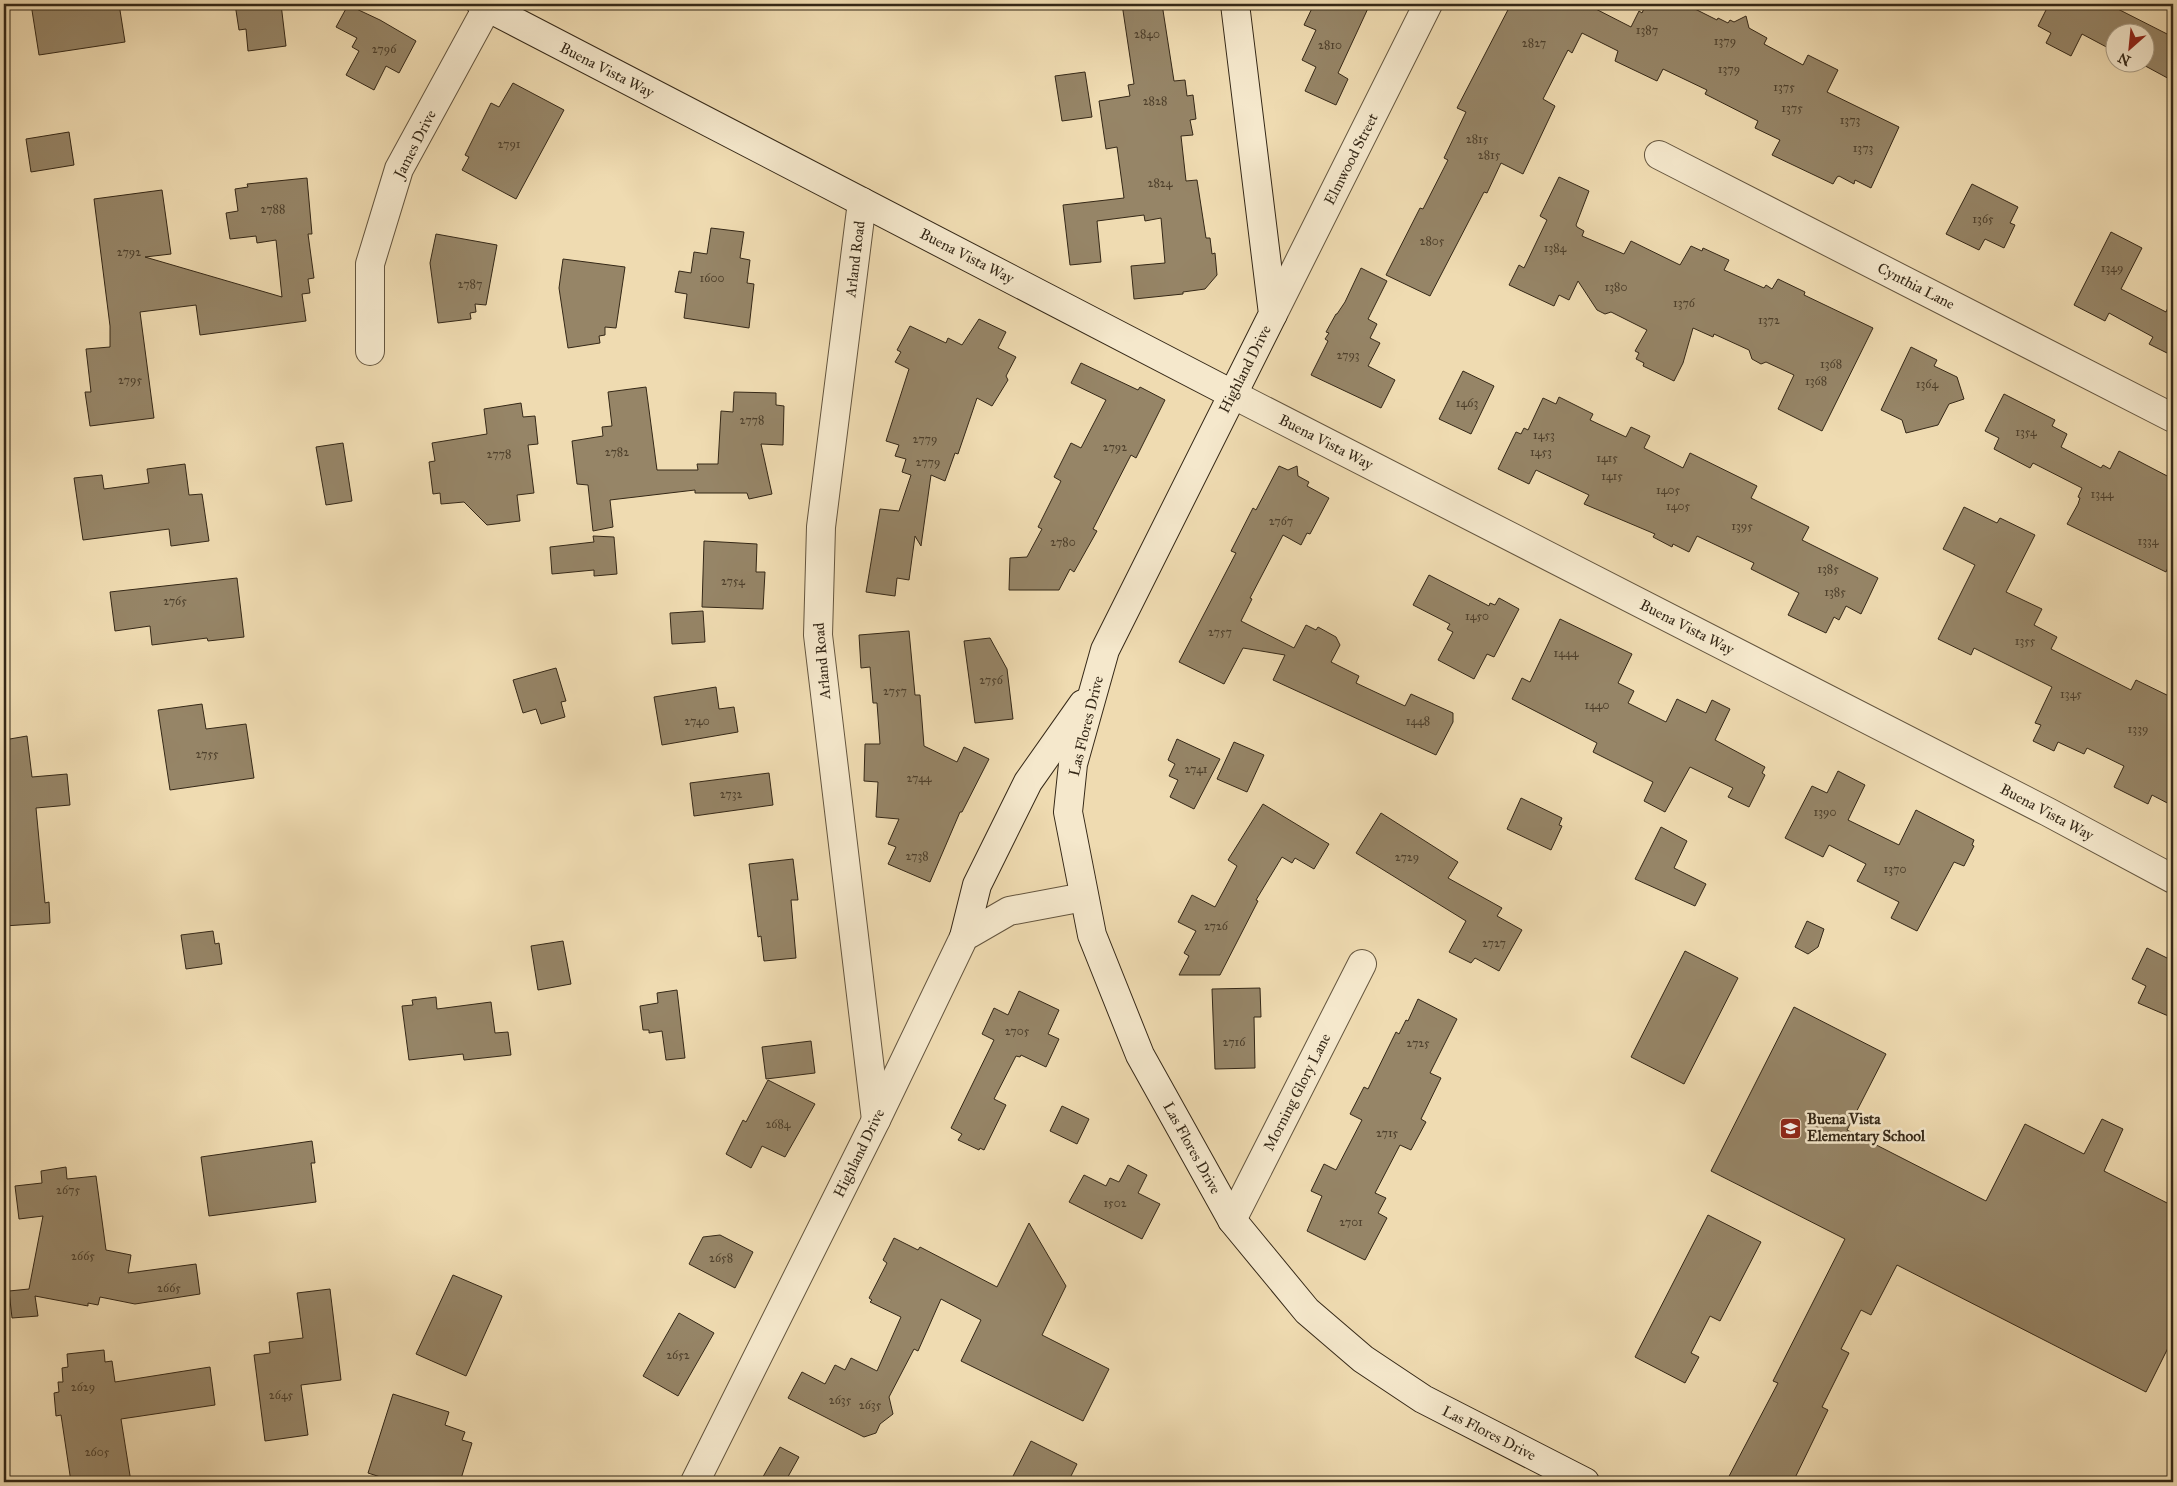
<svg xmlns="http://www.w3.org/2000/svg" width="2177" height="1486" viewBox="0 0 2177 1486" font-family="'IM FELL Great Primer',serif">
<rect width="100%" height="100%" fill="#efdbb1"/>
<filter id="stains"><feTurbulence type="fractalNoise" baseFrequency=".004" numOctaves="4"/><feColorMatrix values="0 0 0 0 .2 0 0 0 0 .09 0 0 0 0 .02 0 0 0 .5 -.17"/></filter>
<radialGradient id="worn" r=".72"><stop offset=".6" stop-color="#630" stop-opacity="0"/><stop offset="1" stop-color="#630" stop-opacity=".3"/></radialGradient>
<g fill="#968567" stroke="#352817">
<path d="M31,4H119L125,42L39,55Z"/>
<path d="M235,4H281L286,46L248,51L246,29L239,30Z"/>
<path d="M1122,4H1162L1174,81L1185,80L1187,96L1193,95L1196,119L1190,120L1193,135L1181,136L1186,181L1197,180L1206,238H1210L1212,254L1215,253L1217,275L1205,289L1183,292V294L1134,299L1131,266L1165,263L1161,218L1145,221L1144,215L1097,221L1101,262L1070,265L1063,205L1124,198L1117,147L1106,149L1099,101L1130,96L1128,85L1134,84Z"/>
<path d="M1314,4H1370L1338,73L1348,79L1336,105L1305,91L1316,67L1302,60L1316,30L1304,25Z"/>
<path d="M1511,4H1586L1631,27L1639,11L1642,13L1646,4H1685L1717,20L1718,18L1728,23L1730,20L1734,22L1746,16L1749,28L1767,38L1764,44L1803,65L1808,55L1838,70L1827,92L1899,127L1871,188L1855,180L1854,184L1839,176L1837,177L1833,184L1772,155L1780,140L1755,128L1758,121L1705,94L1707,90L1663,69L1657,81L1615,61L1618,51L1582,33L1572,53L1568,50L1543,99L1555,106L1523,174L1501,163L1487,193L1484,192L1430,296L1386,275L1420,208L1423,209L1448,160L1444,158L1466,112L1457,108Z"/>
<path d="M2049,4H2108L2173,37V81L2138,62H2144V32H2114V51L2082,34L2071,56L2046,43L2051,33L2038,26Z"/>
<path d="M348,5L380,20L416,41L399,73L386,66L374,90L346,75L359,51L352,47L357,38L336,27Z"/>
<path d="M1085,72L1092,117L1062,121L1055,76Z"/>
<path d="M513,83L564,110L516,199L462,170L469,157L465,155L491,103L499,107Z"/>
<path d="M69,132L74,165L31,172L26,139Z"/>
<path d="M1559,177L1589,191L1576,225L1577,227L1584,231L1582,236L1624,254L1631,241L1680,265L1691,246L1702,251L1703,248L1729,260L1724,270L1764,288L1766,285L1772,289L1778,279L1805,292L1804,295L1873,328L1822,431L1778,409L1794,375L1766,362L1761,364L1752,359L1749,350L1714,334L1713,337L1693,328L1683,363L1674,381L1643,366L1644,363L1636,359L1639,353L1635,351L1647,330L1611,312L1605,314L1597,310L1578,281L1569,300L1559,295L1554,306L1509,285L1519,265L1524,268L1547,220L1540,216Z"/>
<path d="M307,178L312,234H308L314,278L308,279L310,293L302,294L306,321L200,335L196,305L140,312L154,418L90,426L85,392H91L86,349L110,347V326L94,199L162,190L171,254L145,257L282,297L276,240L257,243L256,236L230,239L226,213L238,211L235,189L248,187L247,184Z"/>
<path d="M1972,184L2018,207L2010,223L2015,225L2004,248L1985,239L1979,250L1946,234Z"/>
<path d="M711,228L744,232L740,258L750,260L747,283L754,284L749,328L684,318L687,294L675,292L679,271L691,273L694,252L707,254Z"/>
<path d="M2111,232L2142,248L2121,289L2166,312L2173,296V356L2149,344L2153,337L2109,313L2105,321L2074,305Z"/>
<path d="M436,234L497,245L486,305L475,304L476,312L470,313L471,319L438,323L430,263Z"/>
<path d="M563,259L625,267L616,328L605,327V335L599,336L600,343L568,348L559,288Z"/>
<path d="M1361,268L1387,281L1368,319L1377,324L1370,338L1380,343L1368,366L1395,380L1381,408L1311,375L1328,341L1325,339L1329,333L1326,332L1336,314H1337L1345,302Z"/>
<path d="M979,319L1006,332L998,348L1016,357L1006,376L1008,380L992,406L977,398L958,454L955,453L945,481L931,475L921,546L915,536L909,580L897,578L895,596L866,592L880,509L899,511L911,475L902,472L906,459L895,456L899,445L886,441L909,369L895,362L901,352L897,350L910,326L946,343L948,338L962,345Z"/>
<path d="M1911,347L1937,360L1934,366L1957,377L1964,399L1949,404L1938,425L1906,433L1902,420L1881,410Z"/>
<path d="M1081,363L1138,390L1140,387L1165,400L1136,458L1131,455L1093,529L1097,531L1074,572L1070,569L1059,590H1009L1010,558L1027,557L1042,529L1038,527L1061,481L1054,477L1071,443L1081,448L1106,400L1071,383Z"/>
<path d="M1463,371L1494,386L1471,434L1439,419Z"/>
<path d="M646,387L657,470H698L697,464H718L721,411L733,412L734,392L776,393V405L784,406L783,445L761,444L772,494L749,499L747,493H695V490L610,500L613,527L593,531L588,485L577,484L572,441L603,436L602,427L612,426L608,392Z"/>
<path d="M2004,394L2055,420L2052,426L2067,434L2061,447L2101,468L2103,465L2110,469L2119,451L2173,479V556L2166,572L2067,524L2078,504L2080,498L2078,497L2082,488L2033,463L2030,468L1994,449L1999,438L1985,431Z"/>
<path d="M1559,397L1593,414L1590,420L1626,437L1631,427L1650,436L1644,448L1683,468L1690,453L1757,486L1751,498L1809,527L1802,540L1878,578L1861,614L1846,606L1839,620L1834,617L1826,633L1788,615L1799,593L1751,569L1754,563L1697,536L1689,552L1673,544L1672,547L1653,537L1655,534L1584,504L1589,495L1536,470L1529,484L1498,469L1516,432L1521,434L1524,428L1528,430L1543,398L1556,404Z"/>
<path d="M521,403L523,417L535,416L538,444L528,445L534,493L517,495L520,521L487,525L464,502L441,504L440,493L433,494L429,462L435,461L432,443L487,434L484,409Z"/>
<path d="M343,443L352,501L326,505L316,447Z"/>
<path d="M185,464L189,495L202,494L209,541L171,546L169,529L83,540L74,478L102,475L104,489L149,483L147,469Z"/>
<path d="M1279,466L1288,470L1297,466L1298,476L1309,482L1307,486L1329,498L1310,534L1307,533L1301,545L1283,535L1250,598L1252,599L1241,621L1294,648L1306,625L1316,630L1318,627L1336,637L1340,645L1331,662L1359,676L1356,683L1405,706L1411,694L1453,713V722L1436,755L1273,680L1285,655L1243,648L1224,684L1179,662L1236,553L1231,551L1253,508L1256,510Z"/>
<path d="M1964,507L1997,523L2000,518L2035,535L2006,592L2042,609L2034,625L2057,637L2051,649L2131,690L2136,680L2173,698V806L2152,795L2148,804L2114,787L2124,766L2087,748L2084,754L2058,742L2054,751L2033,741L2041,725L2035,723L2052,687L1974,648L1971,655L1938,639L1975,565L1943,549Z"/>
<path d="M593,536L614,537L617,574L594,576V570L552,574L550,547L594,542Z"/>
<path d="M704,541L757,544L756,572H765L763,609L702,607Z"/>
<path d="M1429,575L1489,606L1490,603L1495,605L1499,598L1519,609L1494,657L1487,654L1474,679L1438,660L1453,632L1447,629L1450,624L1413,605Z"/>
<path d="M237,578L244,637L208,641L207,638L152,645L150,626L115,631L110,592Z"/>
<path d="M703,611L705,642L672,644L670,613Z"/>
<path d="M1560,619L1632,654L1618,683L1634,691L1628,703L1666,722L1677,699L1706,713L1712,700L1730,709L1715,740L1765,767L1762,773L1765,775L1749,807L1728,797L1733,788L1690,767L1665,812L1644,801L1653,782L1593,752L1597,743L1512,699L1522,678L1530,682Z"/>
<path d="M909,631L915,695H920L924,746L957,762L964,747L989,759L962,812H960L930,882L888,864L896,847L888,844L899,819L876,817L878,782L864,781L865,744H880L877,703H873L870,667L861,668L859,635Z"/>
<path d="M990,638L1007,669L1013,719L975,723L964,641Z"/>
<path d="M556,668L566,701L561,702L565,717L541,724L536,709L523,713L513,680Z"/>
<path d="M716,687L719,709L734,707L738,732L662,745L654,697Z"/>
<path d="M202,704L206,729L246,724L254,778L170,790L158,710Z"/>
<path d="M27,736L32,777L67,774L70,805L36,808L45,903L49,902L50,923L4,926V740Z"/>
<path d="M1177,739L1220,759L1194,809L1170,797L1178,780L1169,776L1175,764L1168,760Z"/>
<path d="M1234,742L1264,755L1247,792L1217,779Z"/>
<path d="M1838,771L1865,785L1848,820L1899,845L1916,810L1974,840L1972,845L1974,846L1964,866L1954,862L1917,931L1891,918L1899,902L1857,881L1866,864L1829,845L1823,857L1785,838L1812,786L1827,793Z"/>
<path d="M769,773L773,805L694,816L690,783Z"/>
<path d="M1521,798L1562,818L1559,825L1562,826L1551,850L1507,829Z"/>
<path d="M1263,804L1329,844L1314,869L1295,858L1292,863L1282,857L1256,900L1258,901L1220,975H1179L1189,956L1184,953L1196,931L1178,922L1192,895L1215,907L1237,866L1228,860Z"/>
<path d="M1381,813L1458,862L1448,878L1502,908L1497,916L1522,930L1499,971L1475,958L1471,963L1449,952L1466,921L1356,853Z"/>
<path d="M1661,827L1687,841L1674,868L1706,884L1695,906L1635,879Z"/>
<path d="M793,859L798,900H791L796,958L764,961L761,936L758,937L749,864Z"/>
<path d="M1807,921L1824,929L1818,947L1808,954L1795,947Z"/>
<path d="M213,931L215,944L219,943L222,964L186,969L181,935Z"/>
<path d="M563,941L571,984L538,990L531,946Z"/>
<path d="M2147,948L2173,961V1018L2138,1003L2146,986L2132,979Z"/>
<path d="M1685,951L1738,978L1684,1084L1631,1057Z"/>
<path d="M1260,988L1261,1017H1254L1255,1068L1215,1069L1212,989Z"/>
<path d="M677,990L685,1058L666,1060L662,1031L649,1033V1030H643L640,1006L658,1003L657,993Z"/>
<path d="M1019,991L1059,1010L1048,1034L1059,1039L1046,1067L1021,1055L1020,1057L1016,1056L994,1099L1006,1105L984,1150L980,1148L979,1150L958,1140L962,1134L951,1128L994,1040L982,1034L994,1008L1008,1015Z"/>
<path d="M436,997L437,1009L491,1002L495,1033L508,1032L511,1055L464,1060L463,1054L409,1060L402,1006L413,1005L412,1000Z"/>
<path d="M1418,999L1457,1019L1430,1073L1441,1078L1421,1119L1426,1122L1411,1150L1400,1145L1375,1193L1386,1198L1378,1213L1387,1218L1365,1260L1307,1231L1322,1196L1311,1191L1324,1164L1336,1170L1362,1120L1350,1114L1364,1087L1368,1089L1396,1032L1399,1034L1406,1020L1408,1021Z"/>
<path d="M1794,1007L1886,1054L1847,1130L1986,1201L2025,1124L2084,1154L2102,1119L2123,1129L2104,1171L2173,1206V1338L2146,1392L1897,1265L1871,1315L1861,1310L1841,1349L1849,1353L1822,1407L1828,1410L1793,1482H1726L1778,1383L1773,1381L1845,1239L1711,1171Z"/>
<path d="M811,1041L815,1073L766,1079L762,1047Z"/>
<path d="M768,1080L815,1104L785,1157L762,1146L751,1168L726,1154L743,1120L746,1122Z"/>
<path d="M1062,1106L1089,1119L1077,1144L1050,1131Z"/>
<path d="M312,1141L315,1163H311L316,1202L209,1216L201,1157Z"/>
<path d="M1128,1165L1147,1175L1138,1193L1160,1204L1142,1239L1069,1202L1084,1175L1106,1186L1110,1178L1119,1182Z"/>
<path d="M66,1167L67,1179L96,1176L106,1250L131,1255L128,1273L196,1264L200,1294L135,1304L100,1297L98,1305L88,1303V1306L35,1296L38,1316L12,1318L9,1291L29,1289L43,1216L19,1219L15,1186L42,1183L41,1171Z"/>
<path d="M1708,1215L1761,1242L1720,1321L1710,1316L1691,1353L1699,1357L1685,1383L1635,1357Z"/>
<path d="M1029,1223L1066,1286L1042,1335L1109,1369L1083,1421L961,1361L981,1320L941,1299L918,1351L914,1349L889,1397L893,1414L880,1424L876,1433L864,1437L788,1398L802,1372L825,1384L835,1365L845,1370L851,1358L877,1371L901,1317L870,1302L872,1300L869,1298L887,1263L883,1260L894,1238L918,1250L920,1247L997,1287Z"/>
<path d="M720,1235L753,1252L735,1288L689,1264L703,1237Z"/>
<path d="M453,1275L502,1296L466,1376L416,1354Z"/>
<path d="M330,1289L341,1380L301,1385L308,1435L265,1441L254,1355L270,1353L269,1342L303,1338L297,1293Z"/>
<path d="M679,1313L714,1333L678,1396L643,1376Z"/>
<path d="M104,1350L105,1362L112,1361L115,1382L210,1367L215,1405L121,1419L131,1482H71L61,1415L56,1416L54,1393L59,1392L58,1382H63L62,1368L68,1367L67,1354Z"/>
<path d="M393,1394L449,1412L445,1425L465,1432L462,1440L472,1443L460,1482H396L368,1473Z"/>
<path d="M1031,1441L1077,1464L1068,1482H1010Z"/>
<path d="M780,1447L799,1457L785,1482H760Z"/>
</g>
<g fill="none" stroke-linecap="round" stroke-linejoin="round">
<defs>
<g id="street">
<path d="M1659,155L2173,418"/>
<path d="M862,202L821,527L818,635L876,1120"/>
<path d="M1273,314L1428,4"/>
<path d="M370,351V264L399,169L489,4"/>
<path d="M1232,394L2048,812L2173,879"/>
<path d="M1232,1220L1362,964"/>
<path d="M695,1482L876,1120L964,937L1009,911L1084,897"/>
</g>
<g id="secondary">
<path d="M481,4L1232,394"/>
<path d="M1235,4L1273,314L1105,650L1073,764L1068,812L1092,935L1140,1055L1232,1220L1307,1311L1363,1359L1423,1399L1585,1482"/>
<path d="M964,937L977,885L1028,782L1083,704"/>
</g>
</defs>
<use href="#street" stroke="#64553e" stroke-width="30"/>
<use href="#secondary" stroke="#352817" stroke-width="30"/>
<use href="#street" stroke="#f5e8cc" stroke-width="28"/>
<use href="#secondary" stroke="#f5e8cc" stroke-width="28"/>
</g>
<defs>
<symbol id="school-square" viewBox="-11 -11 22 22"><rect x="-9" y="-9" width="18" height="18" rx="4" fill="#8f2418" stroke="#f5e8cc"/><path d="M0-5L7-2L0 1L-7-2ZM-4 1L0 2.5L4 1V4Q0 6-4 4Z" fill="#fff"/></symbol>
</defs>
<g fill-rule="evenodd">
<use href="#school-square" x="1778" y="1116" width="25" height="25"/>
</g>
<g text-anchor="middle" stroke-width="5" stroke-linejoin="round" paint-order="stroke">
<g font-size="12" fill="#4d3f2b">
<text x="1647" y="34">1387</text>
<text x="1147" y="38">2840</text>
<text x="1725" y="45">1379</text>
<text x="1534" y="47">2827</text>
<text x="1330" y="49">2810</text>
<text x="384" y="53">2796</text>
<text x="1729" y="73">1379</text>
<text x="1784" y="91">1375</text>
<text x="1155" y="105">2828</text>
<text x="1792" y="112">1375</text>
<text x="1850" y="124">1373</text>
<text x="1477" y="143">2815</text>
<text x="509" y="148">2791</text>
<text x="1863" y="152">1373</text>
<text x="1489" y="159">2815</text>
<text x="1160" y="187">2824</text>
<text x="273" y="213">2788</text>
<text x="1983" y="223">1365</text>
<text x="1432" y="245">2805</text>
<text x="1555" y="252">1384</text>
<text x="129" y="256">2792</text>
<text x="2112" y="272">1349</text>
<text x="712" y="282">1600</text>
<text x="470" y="288">2787</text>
<text x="1616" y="291">1380</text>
<text x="1684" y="307">1376</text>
<text x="1769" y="324">1372</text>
<text x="1348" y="359">2793</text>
<text x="1831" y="368">1368</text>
<text x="130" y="384">2795</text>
<text x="1816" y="385">1368</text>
<text x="1927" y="388">1364</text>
<text x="1467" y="407">1463</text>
<text x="752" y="424">2778</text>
<text x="2026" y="436">1354</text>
<text x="1544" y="439">1453</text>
<text x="925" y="443">2779</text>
<text x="1115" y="451">2792</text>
<text x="617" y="456">2782</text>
<text x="1541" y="456">1453</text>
<text x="499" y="458">2778</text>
<text x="1607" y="462">1415</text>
<text x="928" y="466">2779</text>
<text x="1612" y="480">1415</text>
<text x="1668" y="494">1405</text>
<text x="2102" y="498">1344</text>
<text x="1678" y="510">1405</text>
<text x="1281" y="525">2767</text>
<text x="1742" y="530">1395</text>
<text x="2148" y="545">1334</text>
<text x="1063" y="546">2780</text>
<text x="1828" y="573">1385</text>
<text x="733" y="585">2754</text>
<text x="1835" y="596">1385</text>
<text x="175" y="605">2765</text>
<text x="1477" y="620">1450</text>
<text x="1220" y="636">2757</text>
<text x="2025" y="645">1355</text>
<text x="1566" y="657">1444</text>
<text x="991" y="684">2756</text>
<text x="895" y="695">2757</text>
<text x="2071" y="698">1345</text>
<text x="1597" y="709">1440</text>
<text x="697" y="725">2740</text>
<text x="1418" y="725">1448</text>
<text x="2138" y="733">1339</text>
<text x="207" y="758">2755</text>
<text x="1196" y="773">2741</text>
<text x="919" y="782">2744</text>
<text x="731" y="798">2732</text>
<text x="1825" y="816">1390</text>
<text x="917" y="860">2738</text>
<text x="1407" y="861">2729</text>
<text x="1895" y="873">1370</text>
<text x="1216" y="930">2726</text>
<text x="1494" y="947">2727</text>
<text x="1017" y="1035">2705</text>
<text x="1234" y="1046">2716</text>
<text x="1418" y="1047">2725</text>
<text x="778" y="1128">2684</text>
<text x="1387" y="1137">2715</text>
<text x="68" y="1194">2675</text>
<text x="1115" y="1207">1502</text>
<text x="1351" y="1226">2701</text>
<text x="83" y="1260">2665</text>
<text x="721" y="1262">2658</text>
<text x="169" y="1292">2665</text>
<text x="678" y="1359">2652</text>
<text x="83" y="1391">2629</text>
<text x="281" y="1399">2645</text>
<text x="840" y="1404">2635</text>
<text x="870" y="1409">2635</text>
<text x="97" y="1456">2605</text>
</g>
<g font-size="15" fill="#352817" stroke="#f5e8cc">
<text transform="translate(607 70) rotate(27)" y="5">Buena Vista Way</text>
<text transform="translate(415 144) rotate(-63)" y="5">James Drive</text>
<text transform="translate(1351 159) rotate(-63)" y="5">Elmwood Street</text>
<text transform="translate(967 256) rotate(27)" y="5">Buena Vista Way</text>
<text transform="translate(855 259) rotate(-83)" y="5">Arland Road</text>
<text transform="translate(1916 286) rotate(27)" y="5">Cynthia Lane</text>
<text transform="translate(1245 369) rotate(-63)" y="5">Highland Drive</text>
<text transform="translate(1326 442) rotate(27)" y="5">Buena Vista Way</text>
<text transform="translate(1687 627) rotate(27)" y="5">Buena Vista Way</text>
<text transform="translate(822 661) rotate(-95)" y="5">Arland Road</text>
<text transform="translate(1086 726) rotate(-76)" y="5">Las Flores Drive</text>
<text transform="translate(2047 812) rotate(28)" y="5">Buena Vista Way</text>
<text transform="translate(1297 1092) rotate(-63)" y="5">Morning Glory Lane</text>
<text transform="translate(1192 1148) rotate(61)" y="5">Las Flores Drive</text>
<text transform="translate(859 1153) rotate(-64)" y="5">Highland Drive</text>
<text transform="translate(1489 1433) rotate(27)" y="5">Las Flores Drive</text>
</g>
<g font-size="15" font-weight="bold" fill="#352817" stroke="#f5e8cc" text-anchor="start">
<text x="1807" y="1124">Buena Vista<tspan x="1807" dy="17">Elementary School</tspan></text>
</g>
</g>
<rect width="2177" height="1486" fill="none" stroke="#efdbb1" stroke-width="20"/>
<rect x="5" y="5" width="2167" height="1476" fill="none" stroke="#352817" stroke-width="2.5"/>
<rect x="10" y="10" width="2157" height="1466" fill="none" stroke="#352817"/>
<g transform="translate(2130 48) rotate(207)"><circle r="24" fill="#f5e8cc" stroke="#a89b84"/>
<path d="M0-4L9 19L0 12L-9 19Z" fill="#8f2418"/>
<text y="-8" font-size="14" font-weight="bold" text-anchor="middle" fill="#352817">N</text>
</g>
<rect width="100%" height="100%" filter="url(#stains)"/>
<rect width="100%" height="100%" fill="url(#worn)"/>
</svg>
